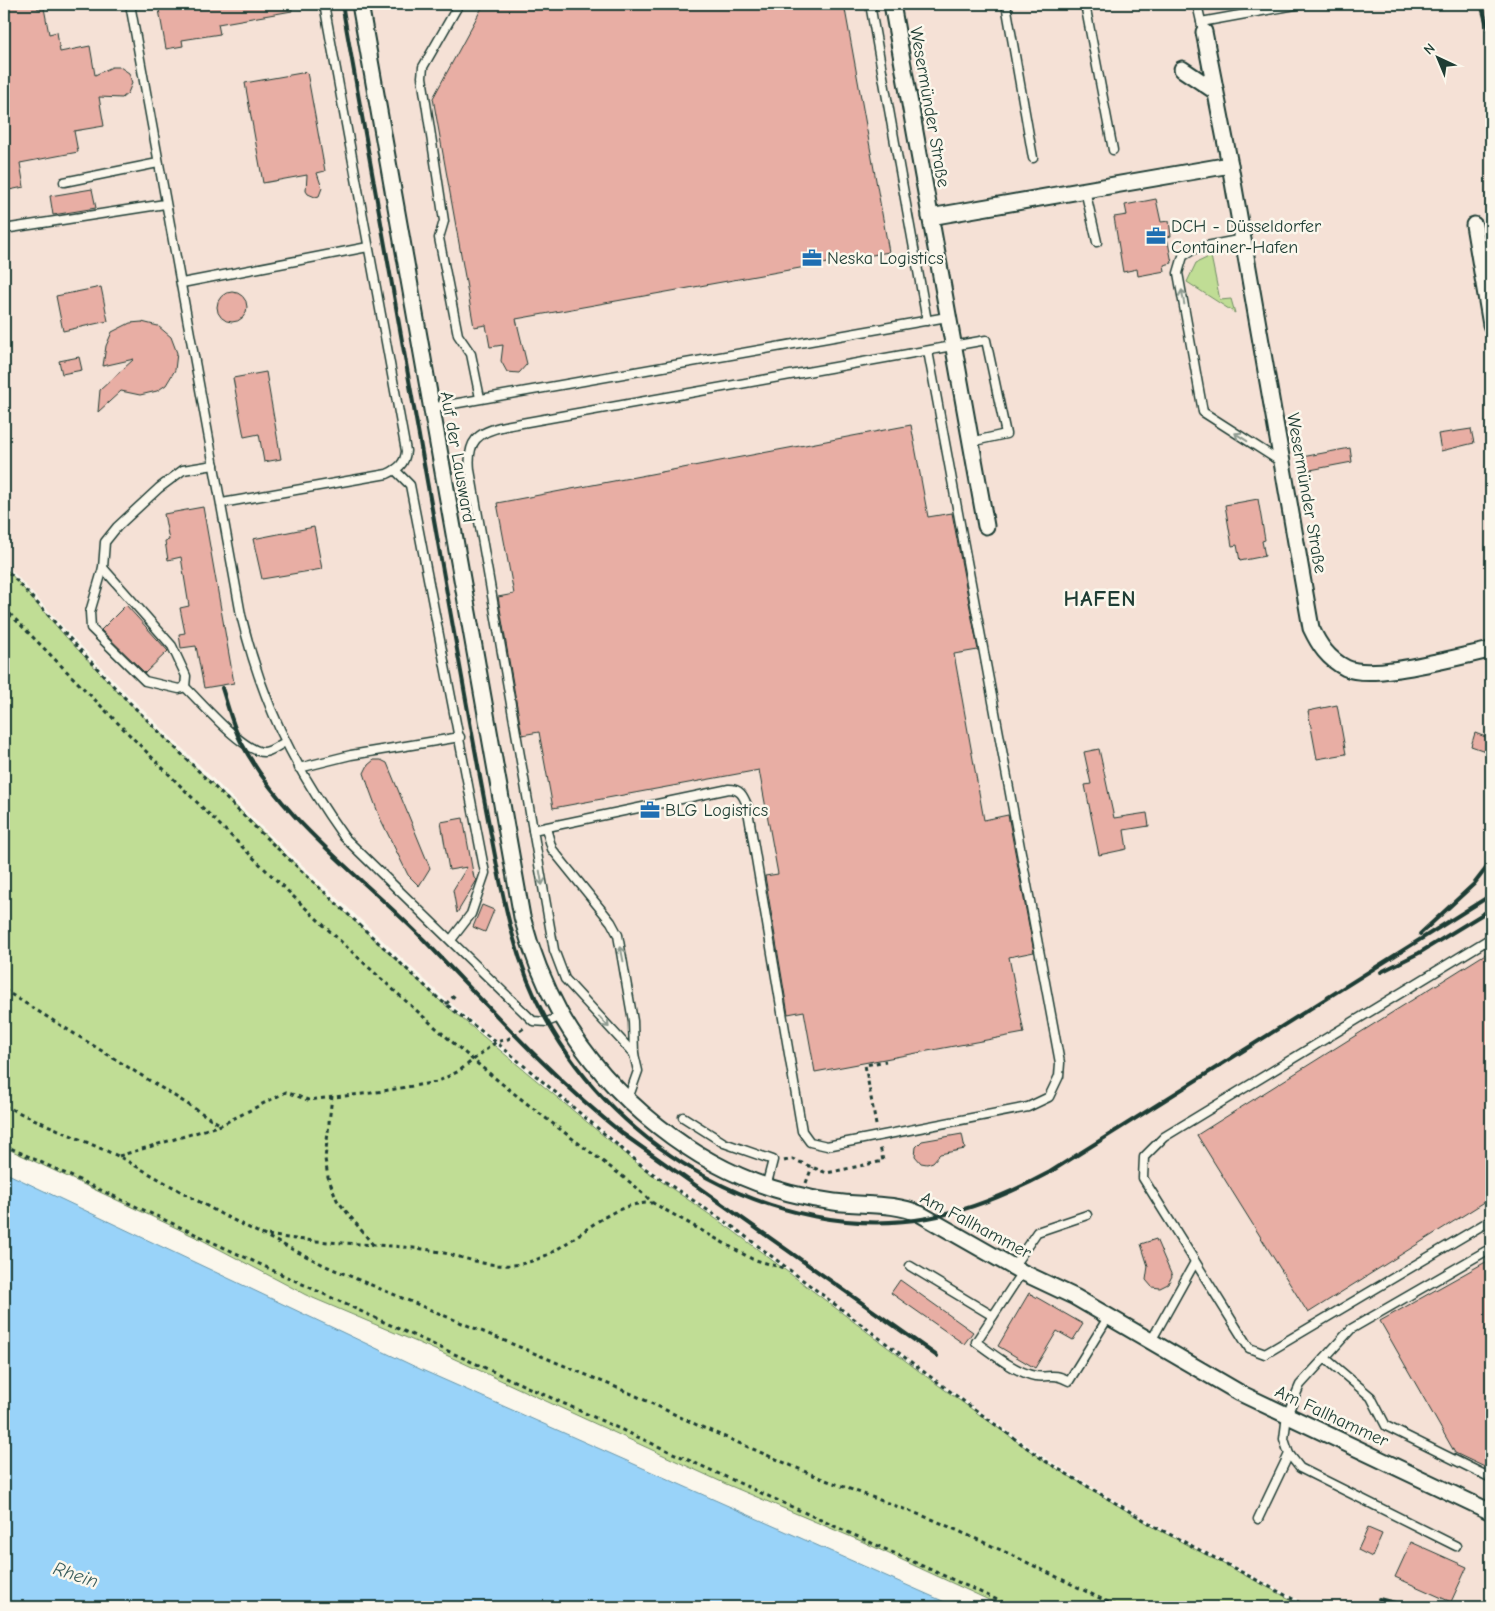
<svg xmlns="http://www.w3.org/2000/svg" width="1495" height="1611" viewBox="0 0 1495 1611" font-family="'Comic Neue',sans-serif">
<rect width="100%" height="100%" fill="#fbf7ec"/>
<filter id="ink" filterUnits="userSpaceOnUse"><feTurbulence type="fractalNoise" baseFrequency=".02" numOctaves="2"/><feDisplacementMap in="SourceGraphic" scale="10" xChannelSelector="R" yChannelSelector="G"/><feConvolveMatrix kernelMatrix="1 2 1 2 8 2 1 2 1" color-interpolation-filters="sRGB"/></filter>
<g filter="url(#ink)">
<path fill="#f5e1d6" d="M4,4H1491V1607H1312L1157,1526L1047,1459L928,1374L733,1226L648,1168L442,996L264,829L122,689L67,631L4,562Z"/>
<g fill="#c0dd95" stroke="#708d64">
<path d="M1211,256L1220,300L1231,299L1235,313L1187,282L1196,263Z"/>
<path d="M4,566L64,635L119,693L350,917L438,999L645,1170L732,1230L927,1377L1044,1461L1155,1528L1305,1607H1004L861,1541L726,1484L433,1349L306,1295L204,1241L4,1147Z"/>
</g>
<path fill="#99d3f9" stroke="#6897aa" d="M4,1172L422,1370L956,1607H4Z"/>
<g fill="#e8aea4" stroke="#1f3d34">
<path d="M4,4H37L38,9L44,8L49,34L57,32L60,52L90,46L95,75L112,67H120L129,73L132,83L128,93L122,98L99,97L104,126L74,131L78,152L20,163L24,187L4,191Z"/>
<path d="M158,4H291L292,11L218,24L220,34L182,40L183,46L166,49Z"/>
<path d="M484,4H844L889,252L516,319L527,364L519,373L507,372L501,361L503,345L490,347L486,325L474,327L433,98Z"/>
<path d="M307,72L325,171L317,173L322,188L319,196L315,197L308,194L306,191L307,175L263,183L245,83Z"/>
<path d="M92,189L96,208L53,215L50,196Z"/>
<path d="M1156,199L1161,222L1169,221L1171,236L1167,237L1172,263L1164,265L1165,271L1138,276L1137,269L1123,272L1114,217L1127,215L1125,205Z"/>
<path d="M101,287L108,321L63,331L56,296Z"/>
<circle cx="232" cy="307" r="15"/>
<path d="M142,322L158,326L171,337L177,353L175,370L166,385L157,391L140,395L121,391L98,412L100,390L134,359L103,366L106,346L112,332L130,323Z"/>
<path d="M79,357L82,370L62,374L59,361Z"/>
<path d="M266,372L281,459L264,462L259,434L244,437L233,378Z"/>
<path d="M911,425L928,517L952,513L978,650L954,654L984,820L1008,815L1034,952L1009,957L1024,1033L815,1072L804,1011L788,1014L765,876L778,874L759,770L553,808L539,732L522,735L498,597L514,594L497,503Z"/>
<path d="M1471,429L1474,443L1441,451L1438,434Z"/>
<path d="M1350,448L1352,462L1305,471L1302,457Z"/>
<path d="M1258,499L1265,540L1262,541L1265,556L1240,561L1237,545L1232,546L1225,505Z"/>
<path d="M203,507L234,683L204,688L196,646L181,648L179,634L185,633L180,608L189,606L181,557L168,560L165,541L169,540L164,514Z"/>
<path d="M314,527L322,569L262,579L253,539Z"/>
<path d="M126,605L168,651L145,673L101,630Z"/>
<path d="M1337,705L1346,754L1317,759L1308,711Z"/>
<path d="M1475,733L1491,739V753L1471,746Z"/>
<path d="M1099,749L1114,818L1147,813L1149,826L1124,830L1127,849L1099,855L1085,785L1091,784L1084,752Z"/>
<path d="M374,760H381L387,763L430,868L419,886L408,875L380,818L370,791L364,773L368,765Z"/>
<path d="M463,818L474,878L477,880L457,913L453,890L467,867L449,870L441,822Z"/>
<path d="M482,905L494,910L485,932L473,927Z"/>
<path d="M1487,953L1491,960V1198L1308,1313L1197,1135Z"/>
<path d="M962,1134L965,1149L940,1154L933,1162L927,1164L921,1163L915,1156L916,1147L922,1141Z"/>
<path d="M1156,1239L1172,1276L1168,1284L1160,1288L1152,1287L1146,1280L1148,1266L1141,1244Z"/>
<path d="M1491,1259V1470L1455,1453L1380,1321Z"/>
<path d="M900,1280L973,1332L964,1344L891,1293Z"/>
<path d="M1029,1293L1083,1324L1073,1340L1057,1331L1035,1368L998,1346Z"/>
<path d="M1368,1528L1382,1534L1372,1557L1358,1550Z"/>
<path d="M1411,1542L1467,1567L1451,1602L1395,1577Z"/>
</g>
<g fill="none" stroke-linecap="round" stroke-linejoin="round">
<defs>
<g id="service">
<path d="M130,4L241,615C262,702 292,764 344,837L533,1021L547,1022L562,1016"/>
<path d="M459,4L423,67L422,77L444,221L439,238L458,335L471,354L480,398"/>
<path d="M870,4L927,321"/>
<path d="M1006,4L1033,158"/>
<path d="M1085,4L1113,150"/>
<path d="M1197,4L1202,26"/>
<path d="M1201,22L1301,4"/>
<path d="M64,182L158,163"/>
<path d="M1085,190L1097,242"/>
<path d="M4,229L165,204"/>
<path d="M1243,239L1196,248L1183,256L1178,273L1203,412L1281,462"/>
<path d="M182,283L368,247"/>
<path d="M430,408L947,317"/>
<path d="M395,470L410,485L485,873L471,914L451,940"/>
<path d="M222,503L387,474C398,469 405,464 406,451L324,4"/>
<path d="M103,568L172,646L186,676L185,687"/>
<path d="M185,687L179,689L145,681L91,628L90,612L103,568L105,542L117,527L159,488L183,470L214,465"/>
<path d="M185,687C201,702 243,752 264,752C271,752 279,745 285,742"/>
<path d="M299,768L351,755L460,737"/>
<path d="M546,828L552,849L611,922L618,935L633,1021L634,1054L638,1071L628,1099"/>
<path d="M533,830L729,789C740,789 743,795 747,805L802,1131L810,1142L827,1146L1028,1107L1049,1097L1059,1076L1060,1063L928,351"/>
<path d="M1491,938L1164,1137L1144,1157L1143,1178L1249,1348L1265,1354L1491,1220"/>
<path d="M634,1054L565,979L554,950L470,470C467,441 477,432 505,426L986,340L1006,434L970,442"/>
<path d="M683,1117L724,1143L773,1160L766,1187"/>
<path d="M910,1266L993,1316"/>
<path d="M1013,1267L1037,1232L1087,1215"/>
<path d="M1022,1272L976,1342C991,1353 1017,1373 1035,1376C1050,1378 1053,1372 1069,1381L1109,1316"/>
<path d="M1151,1341L1195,1262"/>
<path d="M1325,1358L1371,1397L1386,1426L1491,1478"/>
<path d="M1258,1519L1289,1454"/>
<path d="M1456,1546L1300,1468L1289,1454L1284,1439L1287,1415L1300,1385L1351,1329L1486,1251L1491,1253"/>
</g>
<g id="minor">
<path d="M360,4L522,917C531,951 544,984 561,1015C609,1098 696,1169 789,1193C804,1197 819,1200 834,1202C862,1206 893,1202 920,1214L1022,1272L1075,1297L1240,1393L1491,1512"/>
<path d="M892,4L986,526"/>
<path d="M1204,32L1230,165L1311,628C1319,645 1328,659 1346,668C1373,681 1459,656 1491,650"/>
<path d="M1182,69L1215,91"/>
<path d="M930,217L1230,165"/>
<path d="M1474,225L1491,325"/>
</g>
</defs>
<use href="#service" stroke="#1f3d34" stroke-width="11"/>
<use href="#minor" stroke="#1f3d34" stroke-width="19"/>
<g stroke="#1f3d34" stroke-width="3" stroke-dasharray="4 4" stroke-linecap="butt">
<path d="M4,567L119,692L261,833L351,917L439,999L496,1042L646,1169L733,1227L928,1375L1045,1461L1156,1527L1308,1607"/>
<path d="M4,608C156,761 307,918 472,1059C524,1103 580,1144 635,1186L653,1203L752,1259L787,1269"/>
<path d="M4,990L221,1125"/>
<path d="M446,1004L455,995"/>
<path d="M332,1096L325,1159L328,1177L337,1200L374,1246"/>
<path d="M4,1106L118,1156L221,1214L328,1267L632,1394L697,1425L820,1478L934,1520L1012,1555L1118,1607"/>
<path d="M876,1125L865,1065L886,1061"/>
<path d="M4,1145L386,1323L1013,1607"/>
<path d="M119,1156L221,1125L286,1092L308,1100L371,1093L437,1082L459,1071L496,1042L508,1039L524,1028"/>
<path d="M784,1161L792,1159L827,1173L883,1161L880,1146"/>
<path d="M806,1183L812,1167"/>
<path d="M268,1235C320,1244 372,1243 423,1249C464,1254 493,1275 535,1260C577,1245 605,1202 652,1203"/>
</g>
<use href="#service" stroke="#fbf7ec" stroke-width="8"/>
<use href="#minor" stroke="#fbf7ec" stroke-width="15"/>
<g stroke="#1f3d34" stroke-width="4">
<path d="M342,4C381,221 420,438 458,655C469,717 480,779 492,840C504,903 515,963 546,1019C617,1151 778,1244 928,1218C972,1210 1011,1193 1050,1172L1491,895"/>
<path d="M1481,4L1491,39"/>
<path d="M222,688C228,706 232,725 241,742C282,821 364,878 425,941C489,1007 551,1077 623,1134L937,1356"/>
<path d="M1420,934L1474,884L1491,862"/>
<path d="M1381,972L1419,953L1491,909"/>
<path d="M1379,1599L1411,1607"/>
</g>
</g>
<defs><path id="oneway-shaft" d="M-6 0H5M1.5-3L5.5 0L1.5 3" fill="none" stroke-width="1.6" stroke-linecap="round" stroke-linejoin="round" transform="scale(1.25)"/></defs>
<g stroke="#8d9a90">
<use href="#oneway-shaft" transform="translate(1183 297) rotate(-100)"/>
<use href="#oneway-shaft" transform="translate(1241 437) rotate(-147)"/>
<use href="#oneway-shaft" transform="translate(541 878) rotate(80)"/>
<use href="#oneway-shaft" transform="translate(622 954) rotate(-101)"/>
<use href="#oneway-shaft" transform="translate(604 1022) rotate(47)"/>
</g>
</g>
<defs>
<symbol id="office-bare" viewBox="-9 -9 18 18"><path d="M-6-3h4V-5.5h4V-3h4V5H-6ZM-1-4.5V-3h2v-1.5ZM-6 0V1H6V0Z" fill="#1f6fb2" stroke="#fbf7ec" stroke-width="2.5" paint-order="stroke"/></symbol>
</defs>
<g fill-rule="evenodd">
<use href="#office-bare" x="1142" y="222" width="28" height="28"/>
<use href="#office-bare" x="798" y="244" width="28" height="28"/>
<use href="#office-bare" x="636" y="796" width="28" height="28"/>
</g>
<g text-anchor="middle" stroke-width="5" stroke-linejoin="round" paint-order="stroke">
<g font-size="18" fill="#1f3d34" stroke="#fbf7ec">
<text transform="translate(930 107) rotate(80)" y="6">Wesermünder Straße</text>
<text transform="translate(458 457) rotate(80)" y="6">Auf der Lausward</text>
<text transform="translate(1307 493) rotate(80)" y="6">Wesermünder Straße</text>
<text transform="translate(976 1225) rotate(28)" y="6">Am Fallhammer</text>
<text transform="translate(1332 1416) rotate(25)" y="6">Am Fallhammer</text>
</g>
<g font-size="18" fill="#1f3d34" stroke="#fbf7ec" text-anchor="start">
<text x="1171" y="232">DCH - Düsseldorfer<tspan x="1171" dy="21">Container-Hafen</tspan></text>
<text x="827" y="264">Neska Logistics</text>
<text x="665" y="816">BLG Logistics</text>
</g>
<g font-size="19" font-style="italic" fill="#375b5b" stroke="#fbf7ec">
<text transform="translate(76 1574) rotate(18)" y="7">Rhein</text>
</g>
<g font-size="22" font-weight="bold" letter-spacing="1" fill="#1f3d34" stroke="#fbf7ec">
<text x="1100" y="606">HAFEN</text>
</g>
</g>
<rect width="1495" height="1611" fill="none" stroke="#fbf7ec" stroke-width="20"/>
<rect x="10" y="10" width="1475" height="1591" fill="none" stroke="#1f3d34" stroke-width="2" filter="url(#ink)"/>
<g transform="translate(1438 58) rotate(316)" stroke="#fbf7ec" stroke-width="4" paint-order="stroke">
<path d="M0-4L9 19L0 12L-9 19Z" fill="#1f3d34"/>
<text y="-8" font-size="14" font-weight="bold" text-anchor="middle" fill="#1f3d34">N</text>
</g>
</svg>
